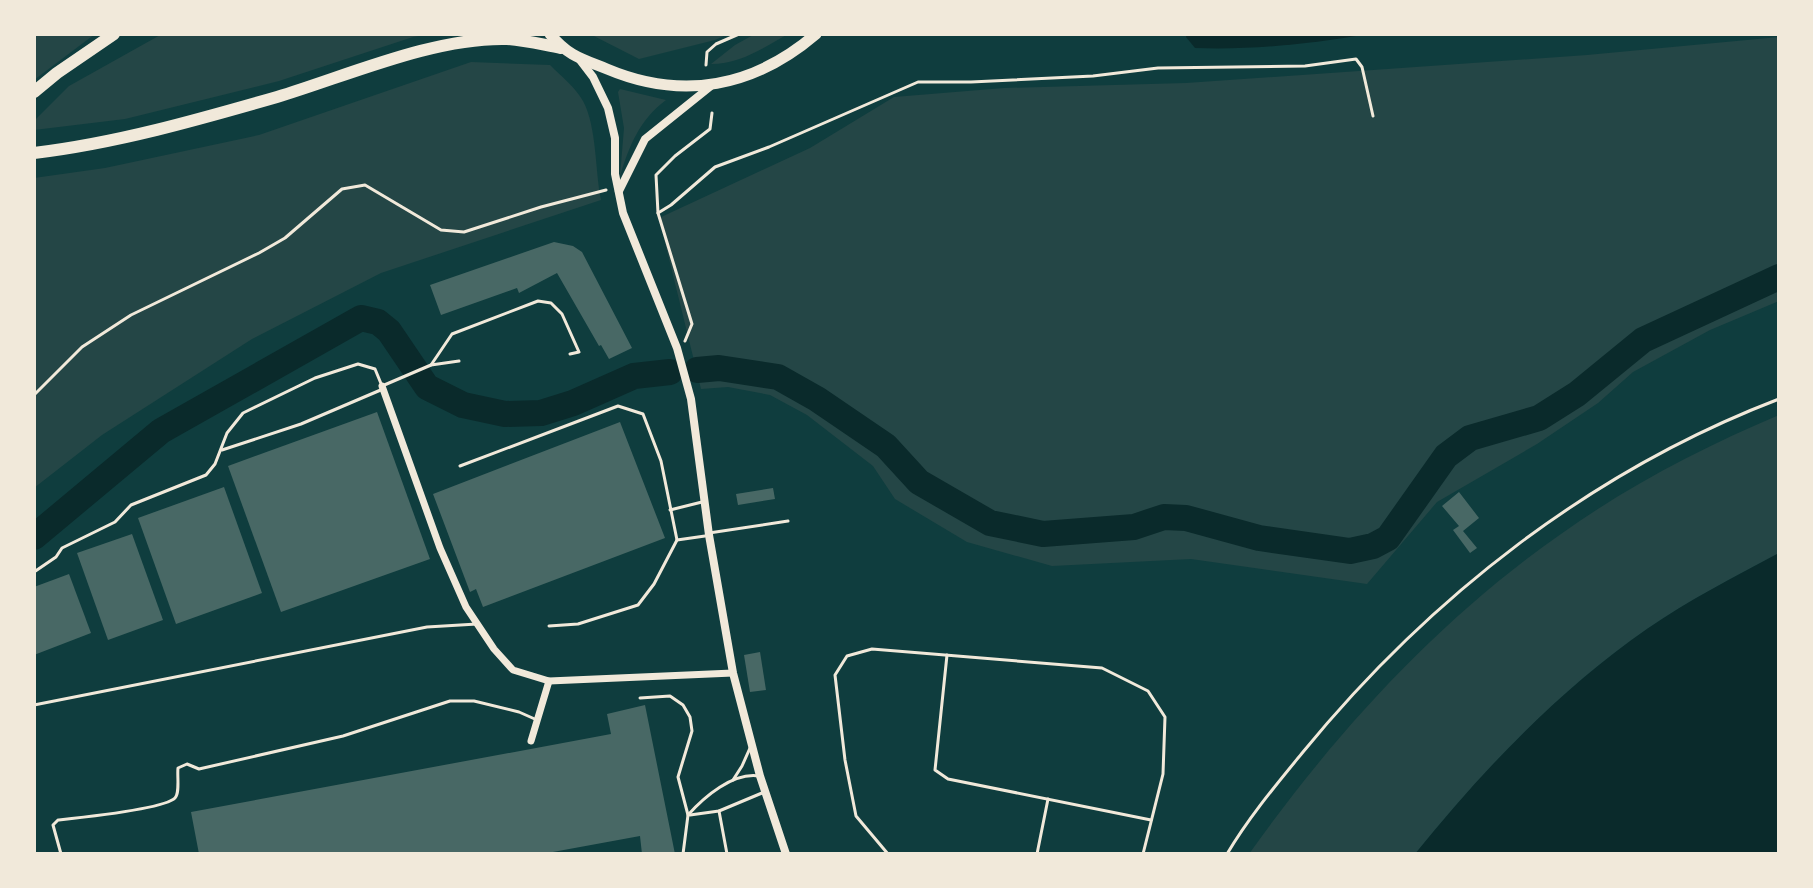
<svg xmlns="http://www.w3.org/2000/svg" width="1813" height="888" viewBox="0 0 1813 888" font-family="'Golos Text',sans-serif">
<rect width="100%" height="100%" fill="#0f3d3e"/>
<g fill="#244646">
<path d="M34,34H95L34,80Z"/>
<path d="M162,34H430L413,37L279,81L125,119L34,130V121L69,86Z"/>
<path d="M590,34H728L715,40L639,59Z"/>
<path d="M755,34H788C763,48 740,64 711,64L735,45Z"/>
<path d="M1779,37V301L1710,330L1633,372L1598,403L1537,444L1437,502L1367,584L1191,559L1052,566L967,542L895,499L873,466L807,415L770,395L728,387L701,389L659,218L810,148L894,97L1004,88L1186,83L1587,55Z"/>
<path d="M471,62L550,65C561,76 576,88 583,101C597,127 595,171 601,200L381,273L252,339L102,435L34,488V178L105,168L259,135Z"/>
<path d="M620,89L666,100C640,119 629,146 620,176L624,128L618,92Z"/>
<path d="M1779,415V553C1734,577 1689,600 1647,629C1558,691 1483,770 1415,854H1249C1335,733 1439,619 1561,534C1628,486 1703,447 1779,415Z"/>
</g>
<g fill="#0a2a2b">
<path d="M1187,34H1368C1311,44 1253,50 1195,48L1186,37Z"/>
<path d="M1779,553V854H1415C1483,770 1557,692 1647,629C1689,600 1734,577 1779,553Z"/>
</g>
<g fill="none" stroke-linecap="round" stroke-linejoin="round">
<g stroke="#0a2a2b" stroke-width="26">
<path d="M697,370L719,368L778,377L817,399L886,446L919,482L990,523L1043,534L1134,527L1164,517L1186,518L1259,538L1350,551L1373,546L1388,538L1446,456L1470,438L1539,418L1577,394L1643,340L1779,277"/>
<path d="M34,537L161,431L361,318L378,322L389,331L427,387L463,405L505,414L541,413L573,403L634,376L670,372"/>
</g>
</g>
<g fill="#486865">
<path d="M554,242L573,246L582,252L632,348L609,359L601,345L599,346L557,273L519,293L517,288L441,315L430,285Z"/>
<path d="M377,412L430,559L281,612L228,466Z"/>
<path d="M620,422L665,538L483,607L476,589L470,592L433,494Z"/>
<path d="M224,487L262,593L176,624L138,518Z"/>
<path d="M773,488L775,499L738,505L736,494Z"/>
<path d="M1459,492L1479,518L1463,531L1477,548L1470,553L1453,530L1459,526L1442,506Z"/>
<path d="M132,534L163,620L108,640L77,553Z"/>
<path d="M69,574L91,633L34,655V587Z"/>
<path d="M760,652L766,690L750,692L744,655Z"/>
<path d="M645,705L675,854H642L640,836L542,854H199L191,812L611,734L607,714Z"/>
</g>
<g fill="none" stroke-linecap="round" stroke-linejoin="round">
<g stroke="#f1e9da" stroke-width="3">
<path d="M706,65L707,52L716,44L739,34"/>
<path d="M658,213L671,205L715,167L769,147L918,82H971L1093,76L1158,68L1305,66L1356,59L1362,67L1373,116"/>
<path d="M685,341L692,324L658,213L656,175L675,156L710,129L712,113"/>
<path d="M34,395L82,347L131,315L259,253L285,238L342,189L365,185L441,230L464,232L541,207L606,190"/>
</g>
<g stroke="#f1e9da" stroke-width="3">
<path d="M431,365L452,334L538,301L551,303L562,314L579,352L570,354"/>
<path d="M222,450L301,424L383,389"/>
<path d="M460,466L618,406L643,414L661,461L677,540L654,584L638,605L578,624L549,626"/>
<path d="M670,510L702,502"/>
<path d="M709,533L788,521"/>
<path d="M677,540L705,536"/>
<path d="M34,572L56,557L62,548L115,522L131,505L206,475L215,464L227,433L243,413L315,378L358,364L375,369L382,386L431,365L459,361"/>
<path d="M947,655L935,770L948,779L1151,820"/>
<path d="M640,698L670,696L683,705L690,717L692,731L678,777L688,815L683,854"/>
<path d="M34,705L427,627L477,624"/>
<path d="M733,780L742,766L750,748"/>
<path d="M719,811L727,854"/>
<path d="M688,815C704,797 733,772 759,776"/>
<path d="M690,815L719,811L762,793"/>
<path d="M61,854L53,825L58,820C77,818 164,809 175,798C180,793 177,776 178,768L187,764L199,769L343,736L450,701H474L519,712L537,720"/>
<path d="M888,854L856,816L845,760L835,675L847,656L872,649L1102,668L1148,691L1165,717L1163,774L1143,854"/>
<path d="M1037,854L1048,799"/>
<path d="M1227,854C1249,817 1276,785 1303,752C1430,597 1591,471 1779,399"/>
</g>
<g stroke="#f1e9da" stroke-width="7">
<path d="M382,386L440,548L466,607L494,649L513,670L549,681L733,673"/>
<path d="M531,741L549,681"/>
</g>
<g stroke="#f1e9da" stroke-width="8">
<path d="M580,60L593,77L608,108L615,138V174L623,213L677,348L691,399L709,535L733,673L760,776L786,854"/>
<path d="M619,191L645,139L711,86"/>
</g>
<path stroke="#f1e9da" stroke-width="11" d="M550,34C568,56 582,59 607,69C683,101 754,87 816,34"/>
<g stroke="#f1e9da" stroke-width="12">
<path d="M34,92L57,73L114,34"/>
<path d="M34,153C117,143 197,120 277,97C347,76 434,37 507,39C525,40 544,45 561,48"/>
</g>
</g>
<rect width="1813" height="888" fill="none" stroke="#f1e9da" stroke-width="72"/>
</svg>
